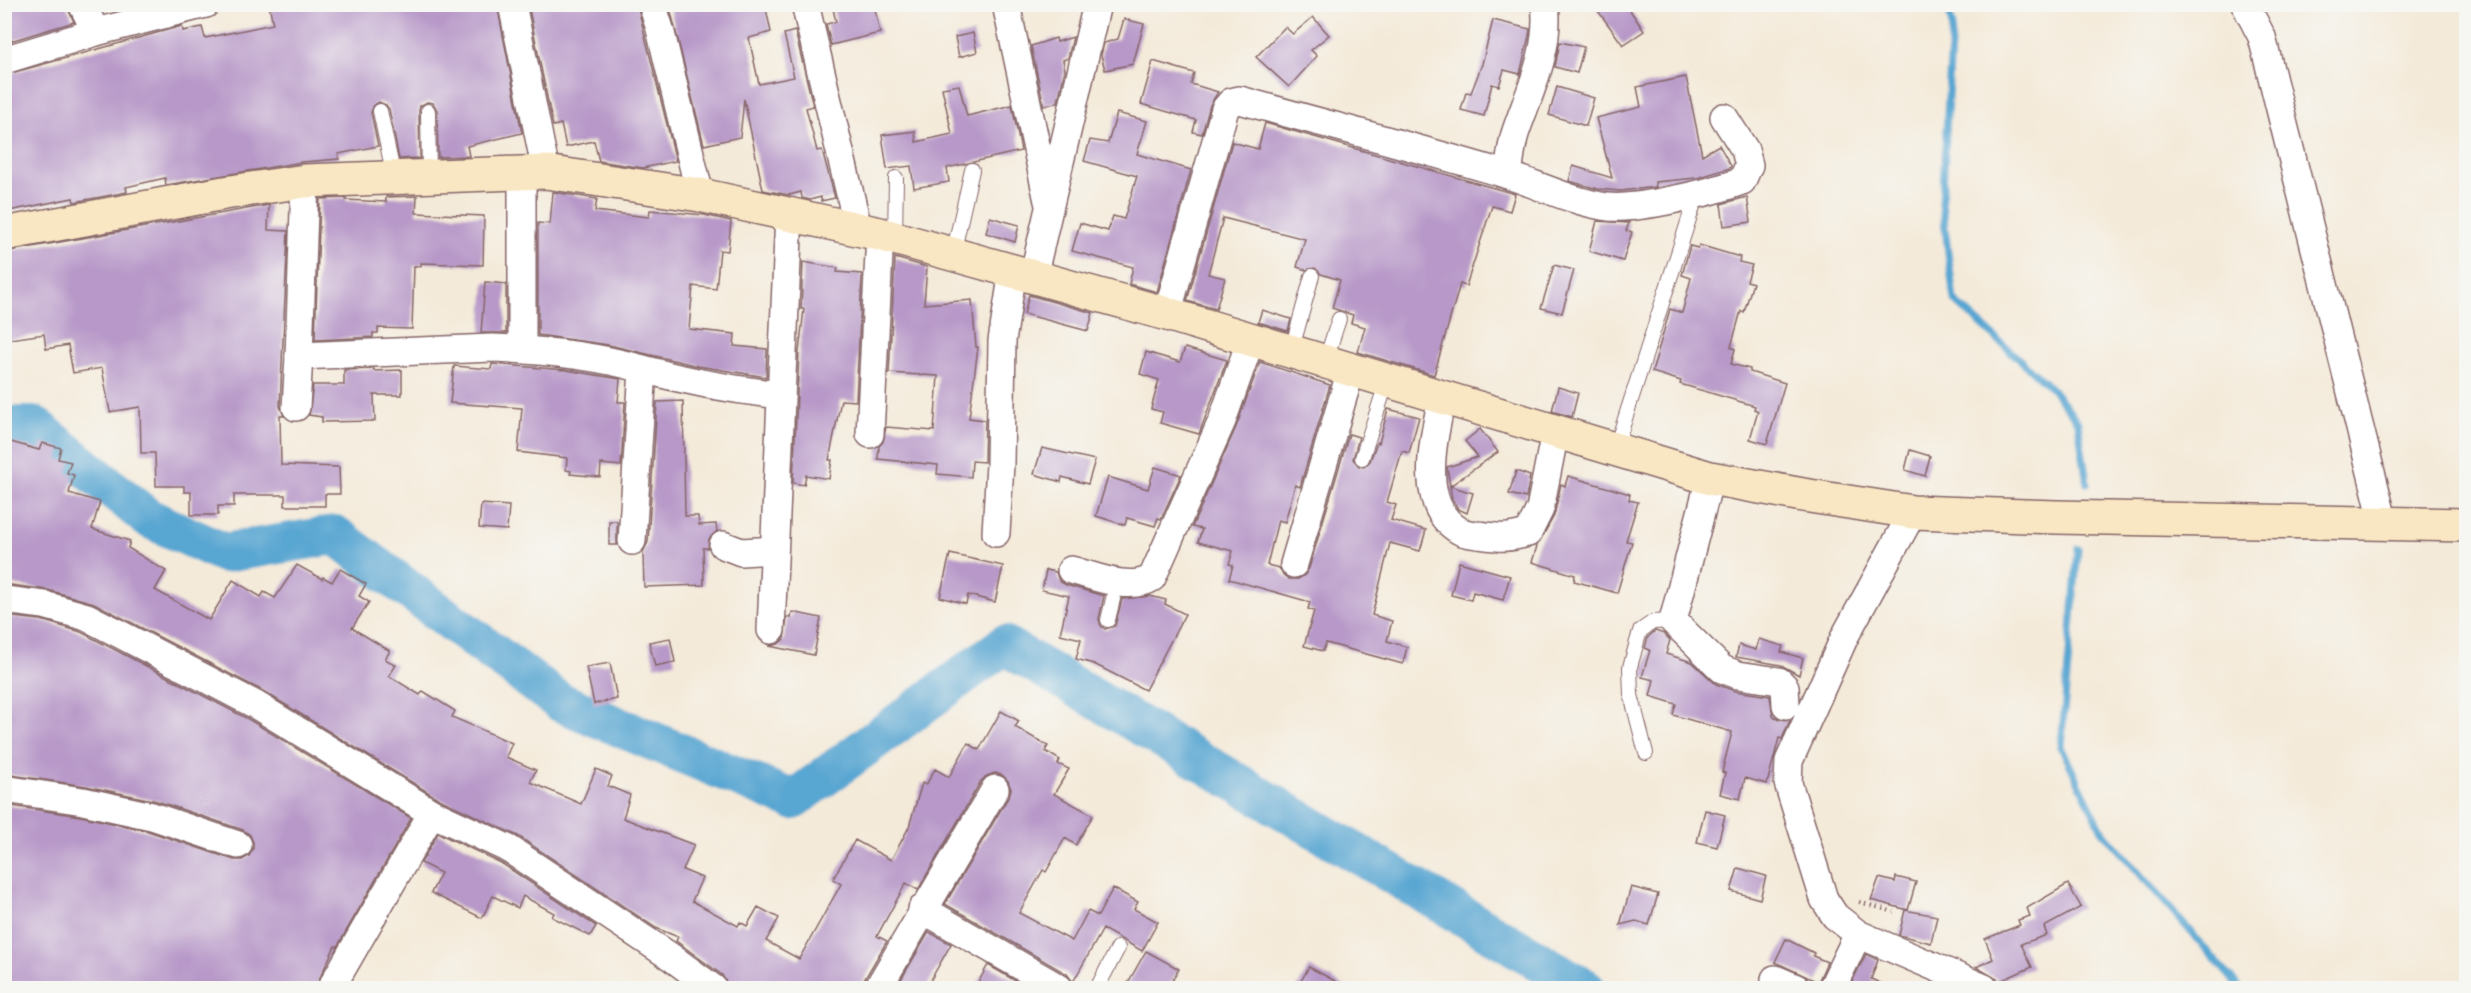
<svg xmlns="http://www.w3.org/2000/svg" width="2471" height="993" viewBox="0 0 2471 993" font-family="Pangolin,sans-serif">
<rect width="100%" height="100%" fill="#f6f6f2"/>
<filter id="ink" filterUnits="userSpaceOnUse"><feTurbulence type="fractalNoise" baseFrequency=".0167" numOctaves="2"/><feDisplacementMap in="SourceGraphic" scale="12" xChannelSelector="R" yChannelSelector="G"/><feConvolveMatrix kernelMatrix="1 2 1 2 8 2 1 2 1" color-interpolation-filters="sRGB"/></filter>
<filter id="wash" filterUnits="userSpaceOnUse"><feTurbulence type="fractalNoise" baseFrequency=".008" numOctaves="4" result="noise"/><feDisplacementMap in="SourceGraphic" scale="24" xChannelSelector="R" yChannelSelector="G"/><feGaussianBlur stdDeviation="1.35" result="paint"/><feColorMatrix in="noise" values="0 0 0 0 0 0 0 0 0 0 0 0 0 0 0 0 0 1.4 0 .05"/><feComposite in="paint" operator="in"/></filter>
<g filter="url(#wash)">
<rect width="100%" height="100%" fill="#f4ead9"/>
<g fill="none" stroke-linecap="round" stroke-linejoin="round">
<g stroke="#59a6d2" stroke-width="7">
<path d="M1948,4L1952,26L1942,204L1954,300L2052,389L2078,422L2087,483"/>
<path d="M2078,549L2061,747L2103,832L2240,988"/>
</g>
<path stroke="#59a6d2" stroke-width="40" d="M4,426H35L148,518L224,553L335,535L560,702L793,800L1004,645L1585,988"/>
</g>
<g id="blocks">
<g fill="#b798c8">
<path d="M4,4H66L74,22L4,43Z"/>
<path d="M269,4H497L522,133L467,146L469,156L438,157L437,110L433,103L427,102L420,106L419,111L420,158L399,159L389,109L386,105L379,102L374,105L371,112L378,146L338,154L339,159L302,162L166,185L165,178L126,187L127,192L74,202L73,198L4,212V75L182,26L183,31L202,27L205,38L273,24Z"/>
<path d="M528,4H637L676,161L643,168L599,161L594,141L566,147L561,124L553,126Z"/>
<path d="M669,4H765L771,32L749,38L759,84L794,77L784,34L795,31L813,106L806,108L817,151L822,150L835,198L821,201V197L810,200L802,198L801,192L789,195L763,190L744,99L740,137L704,145Z"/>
<path d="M832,4H874L880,33L831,45L826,24L836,22Z"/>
<path d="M1593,4H1626L1644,31L1623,45Z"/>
<path d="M1313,17L1329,35L1311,50L1317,56L1289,87L1256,57L1285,27L1293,34Z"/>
<path d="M1124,19L1144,24L1133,64L1105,70L1101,55L1104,43L1118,39Z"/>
<path d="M1493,20L1530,29L1529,36L1520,74L1504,70L1499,86L1492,84L1484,116L1461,110L1466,92L1471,93L1482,64Z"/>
<path d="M973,33L977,52L959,57L955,37Z"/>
<path d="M1073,37L1068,58L1063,60L1065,70L1058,102L1044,106L1031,46L1056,38L1057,42Z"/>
<path d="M1560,42L1584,47L1577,73L1555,67Z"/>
<path d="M1153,61L1194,73L1191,84L1218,92L1210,105L1202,134L1193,132L1196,120L1141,104Z"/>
<path d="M1686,77L1702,155L1719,145L1731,166L1730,168L1697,178L1655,182L1656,187L1620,191L1598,189L1569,181L1573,166L1612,178L1596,118L1641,107L1637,87Z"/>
<path d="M959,85L967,116L1012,105L1021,151L947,168L949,182L914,188L911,166L887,169L882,135L915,131L916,142L952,134L942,88Z"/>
<path d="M1557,87L1594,98L1586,126L1549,115Z"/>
<path d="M1117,113L1147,121L1137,154L1191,170L1157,292L1129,284L1133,267L1072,251L1080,223L1108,231L1113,216L1124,219L1137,176L1084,161L1090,140L1108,143Z"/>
<path d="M1265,123L1515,194L1510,211L1492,206L1466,286L1460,284L1434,375L1358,352L1365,327L1351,323L1353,315L1332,308L1340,280L1321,274L1315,268L1306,270L1297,267L1305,239L1223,218L1208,274L1225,278L1216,309L1187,301L1232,142L1258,149Z"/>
<path d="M553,192L597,199L595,211L649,217L650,210L704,215L731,221L728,251L720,250L716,289L693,286L689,329L735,334L734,346L767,349L766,377L698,366L609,345L538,335V223L550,224Z"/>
<path d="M417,196L416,213L484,216L483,265L421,263V266H414L412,329L378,328V333H373V337L315,340L320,199L346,198V200L386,202V197Z"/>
<path d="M1747,197L1751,222L1724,226L1721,204Z"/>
<path d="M269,205L268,230L288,231L280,406L284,416H280L281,465L339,467L340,494H325V506H285V495H234V506H218V515H191V492H184V486H156L155,453H141L140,407L110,412L102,368L73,373L68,345L46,349L44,334L4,340V252Z"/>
<path d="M990,217L1019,225L1015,242L986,233Z"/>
<path d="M1597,221L1629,223L1626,231L1632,232L1623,261L1589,251Z"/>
<path d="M1699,245L1740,257L1739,262L1752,265L1747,281L1753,283L1744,312L1741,311L1731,347L1735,349L1731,364L1750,369V372L1785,383L1767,444L1750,439L1758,411L1754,409L1755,406L1680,384L1681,381L1652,372L1670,309L1682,313L1691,278L1682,275L1690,246L1698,248Z"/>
<path d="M895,258L927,267L924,304L972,300L976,347H978L969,418L985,420L984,462L972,461L971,477L937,474L938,465L878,459L879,446L883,442L886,427L934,431L938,376L889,373Z"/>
<path d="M803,262L838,268L837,272L862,274L856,401L841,400L829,460H832L829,479L806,475L804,485L793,483L799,352L804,309H801Z"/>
<path d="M1554,265L1574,270L1562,313L1541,308Z"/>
<path d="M485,282L506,284V333H481Z"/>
<path d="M1029,295L1093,313L1088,331L1024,314Z"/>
<path d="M1262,310L1291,319L1288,331L1258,322Z"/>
<path d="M1185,348L1227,360L1199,434L1160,423L1163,412L1151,409L1159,380L1140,374L1146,352L1180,362Z"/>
<path d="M1260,362L1330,385L1300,487L1295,485L1285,522L1278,520L1267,565L1279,568L1283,575L1289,579H1298L1305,575L1309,568L1349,434L1359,437L1353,459L1359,466L1364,467L1370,461L1377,442L1379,443L1388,409L1419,417L1409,453L1402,451L1387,502L1396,505L1391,520L1426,530L1420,551L1390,543L1372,615L1392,621L1387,641L1407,647L1403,664L1326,643L1323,651L1304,646L1314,611L1308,609L1310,602L1229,579L1233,565L1229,564L1233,551L1198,542L1202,529L1192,527L1236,427Z"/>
<path d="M492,364L566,370L620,379L618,402H625L621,466L601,464L600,477L570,474L571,471L566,470L567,458L518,452L522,408L450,403L454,366L491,369Z"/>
<path d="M374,369V371L402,370V395H374L375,421L322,422V417L309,415L313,385H344V370Z"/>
<path d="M1558,387L1578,393L1572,417L1552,411Z"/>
<path d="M683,401L685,516H698L699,525L716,524L717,531L709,539L708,548H703L704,585L644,587L643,552L648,542L657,402Z"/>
<path d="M1480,429L1498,452L1450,486L1473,493L1467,513L1458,509L1452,499L1447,467L1478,457L1465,441Z"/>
<path d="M4,440L39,450L42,443L61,448L58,459L71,462L67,473L74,475L69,493L100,502L92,529L130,541L128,548L166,571L155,590L209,620L233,580L261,597L264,592L275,598L297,565L322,579L323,577L332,582L340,569L366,584L359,596L369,602L352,628L390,651L385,659L396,665L389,676L420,695L423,691L455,711L452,717L512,743L506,757L536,770L530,782L581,804L596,769L612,776L608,786L630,795L623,818L694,845L683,870L702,878L692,901L738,926L740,922L747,926L758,907L779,918L766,941L799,959L841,884L833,879L855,840L891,860L909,827L922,783L926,785L935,769L949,777L968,743L979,750L1001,711L1019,721L1015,727L1048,746L1045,751L1060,760L1058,764L1069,769L1054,794L1093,815L1076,845L1065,838L1046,872L1043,870L1019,913L1072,941L1088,911L1098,916L1113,888L1138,902L1134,909L1158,922L1142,951L1103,929L1073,982L1067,974L945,904L1009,796L1011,789L1008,781L1002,775L995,773L987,776L981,781L918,890L906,883L877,936L887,941L864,980L862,988H733L728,986L722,975L676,941L678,937L656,928L518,836L439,799L263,691L94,603L48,590L4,584Z"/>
<path d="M1042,448L1095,460L1088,484L1062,477L1061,482L1034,474Z"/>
<path d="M1910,450L1930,456L1925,476L1905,470Z"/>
<path d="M1155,467L1181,475L1161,519L1158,518L1155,526L1127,518L1125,525L1096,516L1108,477L1148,489Z"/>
<path d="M1516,471L1530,476L1526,498L1509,494Z"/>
<path d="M1568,476L1630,494L1629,500L1638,502L1626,541L1632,542L1617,593L1574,581L1575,575L1532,562L1537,546L1554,516L1561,484L1565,486Z"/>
<path d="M481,504L509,506L507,530L479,528Z"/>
<rect x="609" y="521" width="8" height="24"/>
<path d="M950,554L1003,566L995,602L968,595L966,604L940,597Z"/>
<path d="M1459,562L1510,576L1503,600L1473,592L1471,600L1451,595Z"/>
<path d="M1046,570L1056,572L1059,581L1066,585L1104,596L1099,619L1101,626L1105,629L1115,626L1122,599L1150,596L1166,600L1165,604L1185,614L1145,690L1094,664L1076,659L1081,639L1060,634L1069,596L1042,590Z"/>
<path d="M792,612L821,618L814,655L769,646L778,644L784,639L787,617L791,618Z"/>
<path d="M4,616L41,620L81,632L248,719L411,818L337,947L335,946L315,988H4V805L80,816L148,831L234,860H242L249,856L253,849V842L250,835L243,830L157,801L86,786L4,774Z"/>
<path d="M1655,631L1664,634L1670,640L1666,654L1692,662L1716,684L1735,691L1770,696L1773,716L1779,719L1790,720L1782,739L1779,738L1767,784L1745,778L1740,799L1720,794L1725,773L1722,772L1732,732L1673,715L1676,704L1650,696L1654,680L1642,677L1650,650L1645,648L1648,637Z"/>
<path d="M670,638L675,662L655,666L649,642Z"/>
<path d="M1759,639L1783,646L1781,652L1803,658L1799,675L1781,665L1736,657L1739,645L1756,650Z"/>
<path d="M610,663L617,699L594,704L586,667Z"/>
<path d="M1705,810L1725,815L1717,847L1697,842Z"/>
<path d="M438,833L501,863L596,926L590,936L552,917L554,913L523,896L518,908L493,896L482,918L431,893L441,873L421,863Z"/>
<path d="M1738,868L1766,876L1760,899L1731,891Z"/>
<path d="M1896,877L1916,882L1908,910L1871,900L1879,878L1895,882Z"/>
<path d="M2068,884L2081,907L2044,927L2047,935L2021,944L2032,967L2000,981L1976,967L1993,959L1985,939L2020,925L2018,920L2030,916L2027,908Z"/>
<path d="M1631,887L1658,894L1649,925L1636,921L1620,925Z"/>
<path d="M1905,910L1937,916L1931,943L1899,935Z"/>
<path d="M929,932L951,944L926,988H896Z"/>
<path d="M1786,939L1814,953L1813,956L1827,962L1818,982L1775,962Z"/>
<path d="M1146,951L1179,969L1168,988H1125Z"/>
<path d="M1866,954L1878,960L1871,979L1892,988H1849Z"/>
<path d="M988,965L1028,988H975Z"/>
<path d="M1309,967L1348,988H1297Z"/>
</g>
</g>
</g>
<g filter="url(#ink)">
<use href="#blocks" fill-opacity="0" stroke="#866668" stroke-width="1.5"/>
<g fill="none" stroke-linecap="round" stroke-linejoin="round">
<defs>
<g id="lane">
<path d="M380,111L394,177"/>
<path d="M428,111L429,175"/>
<path d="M895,238L896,178"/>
<path d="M953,254L972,170"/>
<path d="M1291,352L1312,276"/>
<path d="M1325,362L1339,319"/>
<path d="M1615,450L1697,194"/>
<path d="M1362,458L1387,381"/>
<path d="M1108,620L1117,582"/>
<path d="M1646,753L1631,695L1630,667L1640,631L1653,622L1673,621"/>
<path d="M1097,988L1118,948"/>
</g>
<g id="street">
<path d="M82,4L96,32"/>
<path d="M512,4L546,172"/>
<path d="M652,4L660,29L700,195"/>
<path d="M805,4L858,228"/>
<path d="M1006,4L1048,201"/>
<path d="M2245,4L2262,37L2384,524"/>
<path d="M4,60L96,32L206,4"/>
<path d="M522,171V349"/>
<path d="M1508,175C1510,162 1511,147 1515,134C1529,92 1551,50 1545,4"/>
<path d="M305,181L299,356L492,348C542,350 595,355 643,369L632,541"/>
<path d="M1033,277L1097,4"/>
<path d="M1167,314L1225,109L1231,102L1240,100C1329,125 1419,148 1508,175C1541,186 1573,202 1608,207C1637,210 1713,192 1742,181L1749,165L1745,150L1724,117"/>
<path d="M643,369C689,382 734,390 781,395"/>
<path d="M1442,398C1434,438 1416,506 1460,531C1465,534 1472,534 1478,535C1501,538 1505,539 1528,533L1540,509L1555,432"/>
<path d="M296,407L299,356"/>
<path d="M870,434L880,234"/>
<path d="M1710,478L1673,621L1722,669L1738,675L1779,681L1785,687L1786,705"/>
<path d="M1913,512L1845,636L1789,761L1788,783L1824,899L1835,916L1858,934L1984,988"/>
<path d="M996,533L1000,464L1002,341L1013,271"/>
<path d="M723,545L741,552L774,550"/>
<path d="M1294,564L1351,370"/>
<path d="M1071,570C1095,576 1129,592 1152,578L1222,421L1251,339"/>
<path d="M4,600L44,605L87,617L256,705L432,813L509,849L671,957L713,988"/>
<path d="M771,630L789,214"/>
<path d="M4,789L83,801L152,816L238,845"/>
<path d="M922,909L1059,988"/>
<path d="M1775,979L1796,988"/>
<path d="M331,988L432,813"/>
<path d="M878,988L995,789"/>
<path d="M1832,988L1858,934"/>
</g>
<path id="secondary" d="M4,234L224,193L305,181L546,172L700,195L880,234L1167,314L1710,478L1803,495L1913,512L2057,517L2466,525"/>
</defs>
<use href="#lane" stroke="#866668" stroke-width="16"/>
<use href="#street" stroke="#866668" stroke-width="30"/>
<use href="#secondary" stroke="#866668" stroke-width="36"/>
<path stroke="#866668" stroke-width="4" stroke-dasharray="1.5 4.5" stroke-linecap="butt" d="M1859,902L1894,912"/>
<use href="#lane" stroke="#fff" stroke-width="14"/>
<use href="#street" stroke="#fff" stroke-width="27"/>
<use href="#secondary" stroke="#f9e7c3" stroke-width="33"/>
</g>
</g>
<rect width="2471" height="993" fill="none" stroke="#f6f6f2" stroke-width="24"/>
</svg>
